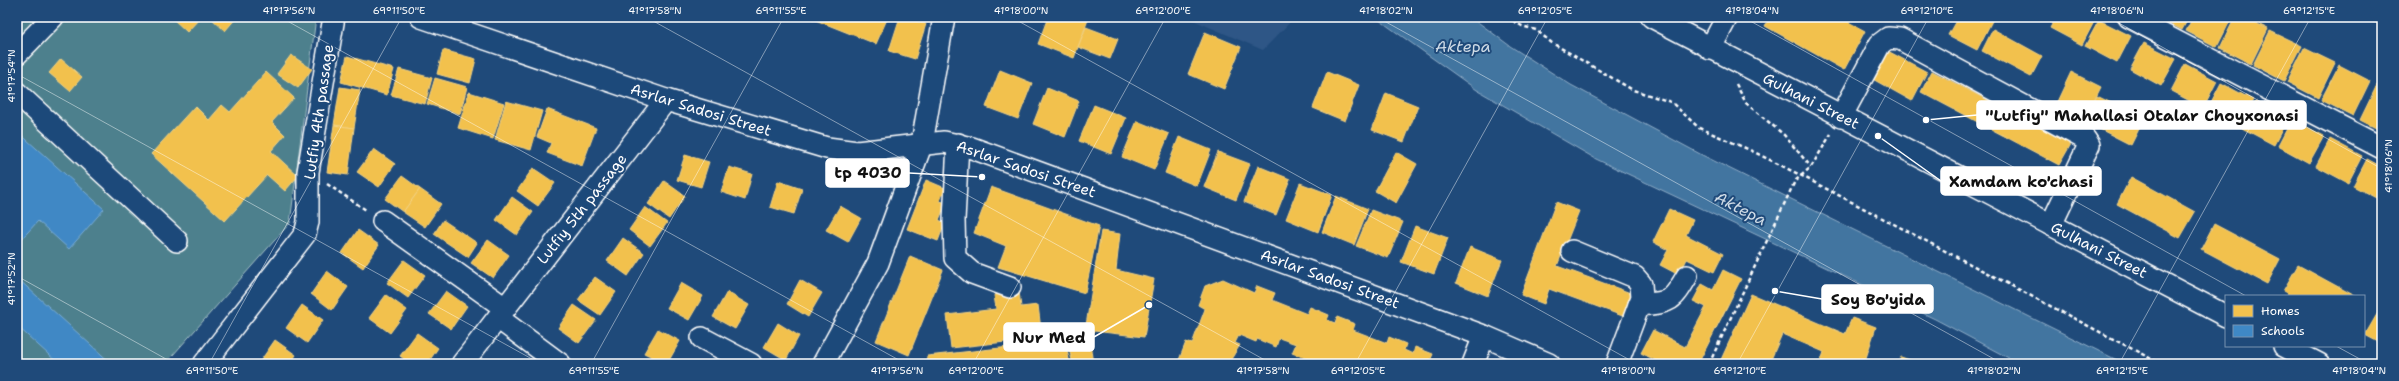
<svg xmlns="http://www.w3.org/2000/svg" width="2399" height="381" viewBox="0 0 2399 381" font-family="'Shantell Sans',sans-serif">
<rect width="100%" height="100%" fill="#1f4a7a"/>
<filter id="ink" filterUnits="userSpaceOnUse"><feTurbulence type="fractalNoise" baseFrequency=".025" numOctaves="2"/><feDisplacementMap in="SourceGraphic" scale="8" xChannelSelector="R" yChannelSelector="G"/><feConvolveMatrix kernelMatrix="1 2 1 2 8 2 1 2 1" color-interpolation-filters="sRGB"/></filter>
<g filter="url(#ink)">
<path fill="#2f5686" d="M1186,17H1295L1263,50Z"/>
<path fill="#4d808d" stroke="#a6c0c6" d="M17,17H316L290,223L165,364H17Z"/>
<path fill="#4375a0" stroke="#8eacc6" d="M1375,17H1471L1510,46L1571,85L1702,155L2125,364H2020L1935,319L1596,159L1477,90Z"/>
<g fill="#f2c14e" stroke="#f6d483">
<path d="M171,17H201L187,32Z"/>
<path d="M210,17H237L225,31Z"/>
<path d="M808,17H888L876,44Z"/>
<path d="M900,17L926,24L915,59L889,51Z"/>
<path d="M1048,17H1089L1074,58L1038,44Z"/>
<path d="M1770,17H1839L1865,31L1844,70L1765,26Z"/>
<path d="M1958,17H1994L1977,50L1948,35Z"/>
<path d="M2056,17H2094L2096,18L2082,45L2050,28Z"/>
<path d="M2157,17H2189L2182,30Z"/>
<path d="M2193,17H2232L2217,47L2186,31Z"/>
<path d="M2235,17H2244L2268,29L2251,64L2220,48Z"/>
<path d="M2373,17H2382V23L2373,22Z"/>
<path d="M2099,20L2131,36L2117,63L2085,46Z"/>
<path d="M1086,27L1118,39L1110,59L1078,47Z"/>
<path d="M1993,29L2042,56L2031,77L1982,51Z"/>
<path d="M2270,31L2302,46L2284,81L2253,65Z"/>
<path d="M1205,32L1241,47L1224,89L1188,74Z"/>
<path d="M2144,43L2176,59L2161,86L2130,69Z"/>
<path d="M2304,48L2335,63L2318,98L2287,82Z"/>
<path d="M1884,49L1927,72L1912,101L1869,77Z"/>
<path d="M443,50L476,59L470,83L437,74Z"/>
<path d="M291,55L312,69L298,88L277,74Z"/>
<path d="M347,56L394,69L387,95L341,82Z"/>
<path d="M61,59L82,77L70,91L49,73Z"/>
<path d="M2185,64L2217,81L2203,108L2171,91Z"/>
<path d="M2339,65L2370,81L2353,116L2321,100Z"/>
<path d="M399,69L432,78L425,104L391,95Z"/>
<path d="M1000,70L1032,83L1018,119L986,107Z"/>
<path d="M1932,71L2071,144L2059,165L1921,92Z"/>
<path d="M266,72L294,98L272,122L285,135L271,151L298,176L285,191L267,175L225,221L151,154L195,106L209,120L222,105L230,112Z"/>
<path d="M1327,72L1359,85L1345,121L1313,108Z"/>
<path d="M2071,72L2101,87L2084,121L2055,106Z"/>
<path d="M435,78L467,87L460,114L427,104Z"/>
<path d="M2221,83L2253,100L2239,126L2207,110Z"/>
<path d="M2377,85L2382,87V131L2360,120Z"/>
<path d="M340,87L360,90L354,128L334,125Z"/>
<path d="M1047,88L1079,101L1065,137L1033,124Z"/>
<path d="M469,92L504,103L493,139L458,128Z"/>
<path d="M1386,93L1418,106L1404,142L1372,130Z"/>
<path d="M2097,96L2144,119L2131,145L2084,121Z"/>
<path d="M506,101L542,111L531,150L495,140Z"/>
<path d="M2256,101L2288,118L2274,145L2242,128Z"/>
<path d="M1094,105L1126,118L1111,154L1079,141Z"/>
<path d="M547,109L596,128L582,166L547,153L551,143L537,137Z"/>
<path d="M2292,119L2324,136L2309,163L2278,146Z"/>
<path d="M1137,121L1169,134L1154,170L1122,157Z"/>
<path d="M334,125L354,128L348,175L327,172Z"/>
<path d="M1179,137L1211,150L1197,186L1165,173Z"/>
<path d="M2330,139L2362,156L2348,183L2316,166Z"/>
<path d="M374,149L395,164L379,187L357,172Z"/>
<path d="M1218,152L1250,164L1236,200L1204,187Z"/>
<path d="M1396,152L1417,164L1396,203L1375,191Z"/>
<path d="M685,155L709,162L701,187L677,180Z"/>
<path d="M2367,159L2382,167V201L2353,186Z"/>
<path d="M1258,166L1290,179L1276,215L1244,202Z"/>
<path d="M729,167L752,174L745,200L721,192Z"/>
<path d="M533,168L555,183L538,206L517,191Z"/>
<path d="M402,176L420,189L403,212L385,199Z"/>
<path d="M2131,177L2195,212L2180,238L2117,204Z"/>
<path d="M926,180L945,188L940,201L946,203L939,220L945,223L938,241L907,229Z"/>
<path d="M664,181L685,196L669,219L648,204Z"/>
<path d="M778,181L802,189L794,214L770,207Z"/>
<path d="M1300,183L1332,195L1318,232L1286,219Z"/>
<path d="M991,187L1099,226L1085,293L998,267L1006,246L974,233Z"/>
<path d="M420,189L441,204L425,227L403,212Z"/>
<path d="M1336,196L1368,209L1354,245L1322,232Z"/>
<path d="M512,197L533,212L517,235L496,220Z"/>
<path d="M1556,202L1579,211L1557,266L1636,295L1628,318L1549,289L1544,304L1521,295Z"/>
<path d="M840,206L861,218L848,242L826,230Z"/>
<path d="M645,207L667,223L650,246L629,230Z"/>
<path d="M1669,209L1693,220L1686,235L1723,254L1714,272L1687,259L1679,275L1660,265L1668,250L1653,242Z"/>
<path d="M1371,210L1403,222L1388,258L1356,246Z"/>
<path d="M443,220L477,243L468,257L434,234Z"/>
<path d="M2214,224L2280,259L2267,284L2201,249Z"/>
<path d="M1415,226L1448,238L1434,274L1401,262Z"/>
<path d="M358,230L379,245L363,268L342,253Z"/>
<path d="M1101,231L1120,234L1116,270L1154,279L1144,337L1094,331L1090,343L1093,364H1073L1067,341L1084,338Z"/>
<path d="M623,238L644,253L628,276L607,261Z"/>
<path d="M488,240L509,255L493,278L471,263Z"/>
<path d="M1470,247L1502,260L1488,296L1456,283Z"/>
<path d="M910,256L943,270L909,355L876,341Z"/>
<path d="M404,260L425,275L408,298L387,283Z"/>
<path d="M2298,265L2355,296H2292L2283,291Z"/>
<path d="M1723,270L1741,279L1698,364H1663L1641,353L1653,330L1685,347L1706,307L1693,301L1702,284L1713,290Z"/>
<path d="M327,271L348,287L332,310L311,294Z"/>
<path d="M595,277L616,292L600,315L578,300Z"/>
<path d="M1223,279L1254,293L1257,286L1275,293L1272,300L1307,314L1310,307L1329,315L1327,320L1335,323L1337,317L1355,324L1353,330L1387,343L1389,337L1406,344L1404,350L1413,354L1415,347L1433,354L1430,361L1438,364H1351L1342,360L1340,364H1321L1292,353L1296,344L1279,338L1276,347L1257,339L1256,342L1239,335L1235,343L1240,345L1228,364H1188L1179,360L1186,342L1192,344L1205,309L1198,305L1205,286Z"/>
<path d="M800,280L822,293L808,317L787,304Z"/>
<path d="M681,283L703,296L689,320L667,308Z"/>
<path d="M446,291L467,306L451,329L429,314Z"/>
<path d="M727,292L749,305L735,329L713,317Z"/>
<path d="M1019,292L1021,307L1038,305L1042,338L951,348L947,315L996,309L994,295Z"/>
<path d="M1751,294L1845,334L1852,318L1876,327L1864,364H1820L1824,352L1782,334L1769,364H1719Z"/>
<path d="M386,295L407,310L390,333L369,318Z"/>
<path d="M302,305L323,320L307,343L286,328Z"/>
<path d="M574,305L596,320L579,343L558,328Z"/>
<path d="M2380,309L2382,310V344L2365,335Z"/>
<path d="M778,323L799,336L786,360L764,347Z"/>
<path d="M658,329L680,341L667,364L644,353Z"/>
<path d="M417,333L438,348L427,364H411L400,356Z"/>
<path d="M275,340L296,355L290,364H260L259,363Z"/>
<path d="M1065,341L1070,364H926L927,356Z"/>
<path d="M1901,357L1921,364H1898Z"/>
</g>
<g fill="#3f88c5" stroke="#79acd6">
<path d="M17,131L104,209L69,249L38,221L17,244Z"/>
<path d="M17,278L112,364H59L17,326Z"/>
</g>
<g fill="none" stroke-linecap="round" stroke-linejoin="round">
<defs>
<g id="minor">
<path d="M421,17L666,100L827,148L857,152L944,142L972,148L1484,336L1549,364"/>
<path d="M1652,17L2226,316"/>
<path d="M2129,17L2382,148"/>
<path d="M1710,49L1727,17"/>
<path d="M17,54L53,17"/>
<path d="M17,93L177,241"/>
<path d="M1841,117L1880,44L1888,38L1900,39L2085,139L2089,145L2051,225"/>
<path d="M958,144L954,220L955,258L972,273L1010,287"/>
<path d="M383,221L505,308"/>
<path d="M1572,251L1635,277L1641,284L1642,297L1617,364"/>
<path d="M1639,305C1670,302 1671,304 1687,276"/>
<path d="M498,318L560,364"/>
<path d="M702,338L751,364"/>
<path d="M2284,346L2319,364"/>
<path d="M204,364L305,234L308,222V172L334,17"/>
<path d="M462,364L666,100"/>
<path d="M823,364L878,263L922,143L944,17"/>
<path d="M1473,364L1484,336"/>
</g>
</defs>
<use href="#minor" stroke="#fff" stroke-width="24"/>
<g stroke="#fff" stroke-width="2.5" stroke-dasharray="4 3" stroke-linecap="butt">
<path d="M1507,17L1522,26L1536,30L1552,43L1633,90L1671,102L1699,128L1750,150L1802,176L2161,364"/>
<path d="M1736,84L1746,103L1784,135L1811,167"/>
<path d="M327,184L366,210"/>
<path d="M1709,364L1795,181L1811,167L1831,134"/>
</g>
<use href="#minor" stroke="#1f4a7a" stroke-width="21"/>
</g>
</g>
<path fill="none" stroke="#fff" stroke-width="1" stroke-opacity="0.45" d="M280,17L906,364M646,17L1272,364M1011,17L1637,364M1377,17L2003,364M1743,17L2246,296M2108,17L2382,169M17,22L20,17M17,74L541,364M17,276L175,364M2336,346L2369,364M209,364L402,17M591,364L784,17M973,364L1166,17M1355,364L1548,17M1737,364L1929,17M2119,364L2311,17"/>
<g text-anchor="middle" stroke-width="4" stroke-linejoin="round" paint-order="stroke">
<g font-size="15" fill="#fff" stroke="#1f4a7a">
<text transform="translate(1811 101) rotate(27)" y="5">Gulhani Street</text>
<text transform="translate(701 110) rotate(17)" y="5">Asrlar Sadosi Street</text>
<text transform="translate(319 112) rotate(-82)" y="5">Lutfiy 4th passage</text>
<text transform="translate(1026 169) rotate(19)" y="5">Asrlar Sadosi Street</text>
<text transform="translate(582 209) rotate(-52)" y="5">Lutfiy 5th passage</text>
<text transform="translate(2099 250) rotate(27)" y="5">Gulhani Street</text>
<text transform="translate(1330 279) rotate(20)" y="5">Asrlar Sadosi Street</text>
</g>
<g font-size="16" font-style="italic" fill="#d0dce7" stroke="#1f4a7a">
<text x="1463" y="52">Aktepa</text>
<text transform="translate(1741 208) rotate(27)" y="6">Aktepa</text>
</g>
</g>
<path fill="none" stroke="#fff" stroke-width="1.5" d="M1926 120L1977 115M982 177L909 173M1878 136L1941 181M1775 291L1822 299M1149 305L1094 337"/>
<g fill="#fff" stroke="#1f4a7a" stroke-width="1.5">
<circle cx="1926" cy="120" r="4"/>
<circle cx="982" cy="177" r="4"/>
<circle cx="1878" cy="136" r="4"/>
<circle cx="1775" cy="291" r="4"/>
<circle cx="1149" cy="305" r="4"/>
</g>
<g fill="#fff" stroke="#fff" stroke-width="1.5">
<rect x="1977" y="101" width="329" height="28" rx="4"/>
<rect x="826" y="159" width="83" height="28" rx="4"/>
<rect x="1941" y="167" width="160" height="28" rx="4"/>
<rect x="1822" y="285" width="111" height="28" rx="4"/>
<rect x="1004" y="323" width="90" height="28" rx="4"/>
</g>
<g font-size="16" text-anchor="middle" font-weight="bold" fill="#111">
<text x="2142" y="121">"Lutfiy" Mahallasi Otalar Choyxonasi</text>
<text x="868" y="178">tp 4030</text>
<text x="2021" y="187">Xamdam ko'chasi</text>
<text x="1878" y="305">Soy Bo'yida</text>
<text x="1049" y="343">Nur Med</text>
</g>
<rect width="2399" height="381" fill="none" stroke="#1f4a7a" stroke-width="44"/>
<rect x="2225" y="295" width="140" height="52" fill="#1f4a7a" stroke="#7992af"/>
<rect x="2233" y="305" width="20" height="12" fill="#f2c14e" stroke="#7992af"/>
<text x="2261" y="315" font-size="12" fill="#ffffff">Homes</text>
<rect x="2233" y="325" width="20" height="12" fill="#3f88c5" stroke="#7992af"/>
<text x="2261" y="335" font-size="12" fill="#ffffff">Schools</text>
<rect x="22" y="22" width="2355" height="337" fill="none" stroke="#fff" stroke-width="1.5"/>
<g font-size="10" text-anchor="middle" fill="#fff">
<text x="289" y="14">41°17'56"N</text>
<text x="399" y="14">69°11'50"E</text>
<text x="655" y="14">41°17'58"N</text>
<text x="781" y="14">69°11'55"E</text>
<text x="1021" y="14">41°18'00"N</text>
<text x="1163" y="14">69°12'00"E</text>
<text x="1386" y="14">41°18'02"N</text>
<text x="1545" y="14">69°12'05"E</text>
<text x="1752" y="14">41°18'04"N</text>
<text x="1927" y="14">69°12'10"E</text>
<text x="2117" y="14">41°18'06"N</text>
<text x="2309" y="14">69°12'15"E</text>
<text transform="translate(11 76) rotate(-90)" y="4">41°17'54"N</text>
<text transform="translate(2388 166) rotate(-90)" y="4">41°18'06"N</text>
<text transform="translate(11 279) rotate(-90)" y="4">41°17'52"N</text>
<text x="212" y="374">69°11'50"E</text>
<text x="594" y="374">69°11'55"E</text>
<text x="897" y="374">41°17'56"N</text>
<text x="976" y="374">69°12'00"E</text>
<text x="1263" y="374">41°17'58"N</text>
<text x="1358" y="374">69°12'05"E</text>
<text x="1628" y="374">41°18'00"N</text>
<text x="1740" y="374">69°12'10"E</text>
<text x="1994" y="374">41°18'02"N</text>
<text x="2122" y="374">69°12'15"E</text>
<text x="2359" y="374">41°18'04"N</text>
</g>
</svg>
